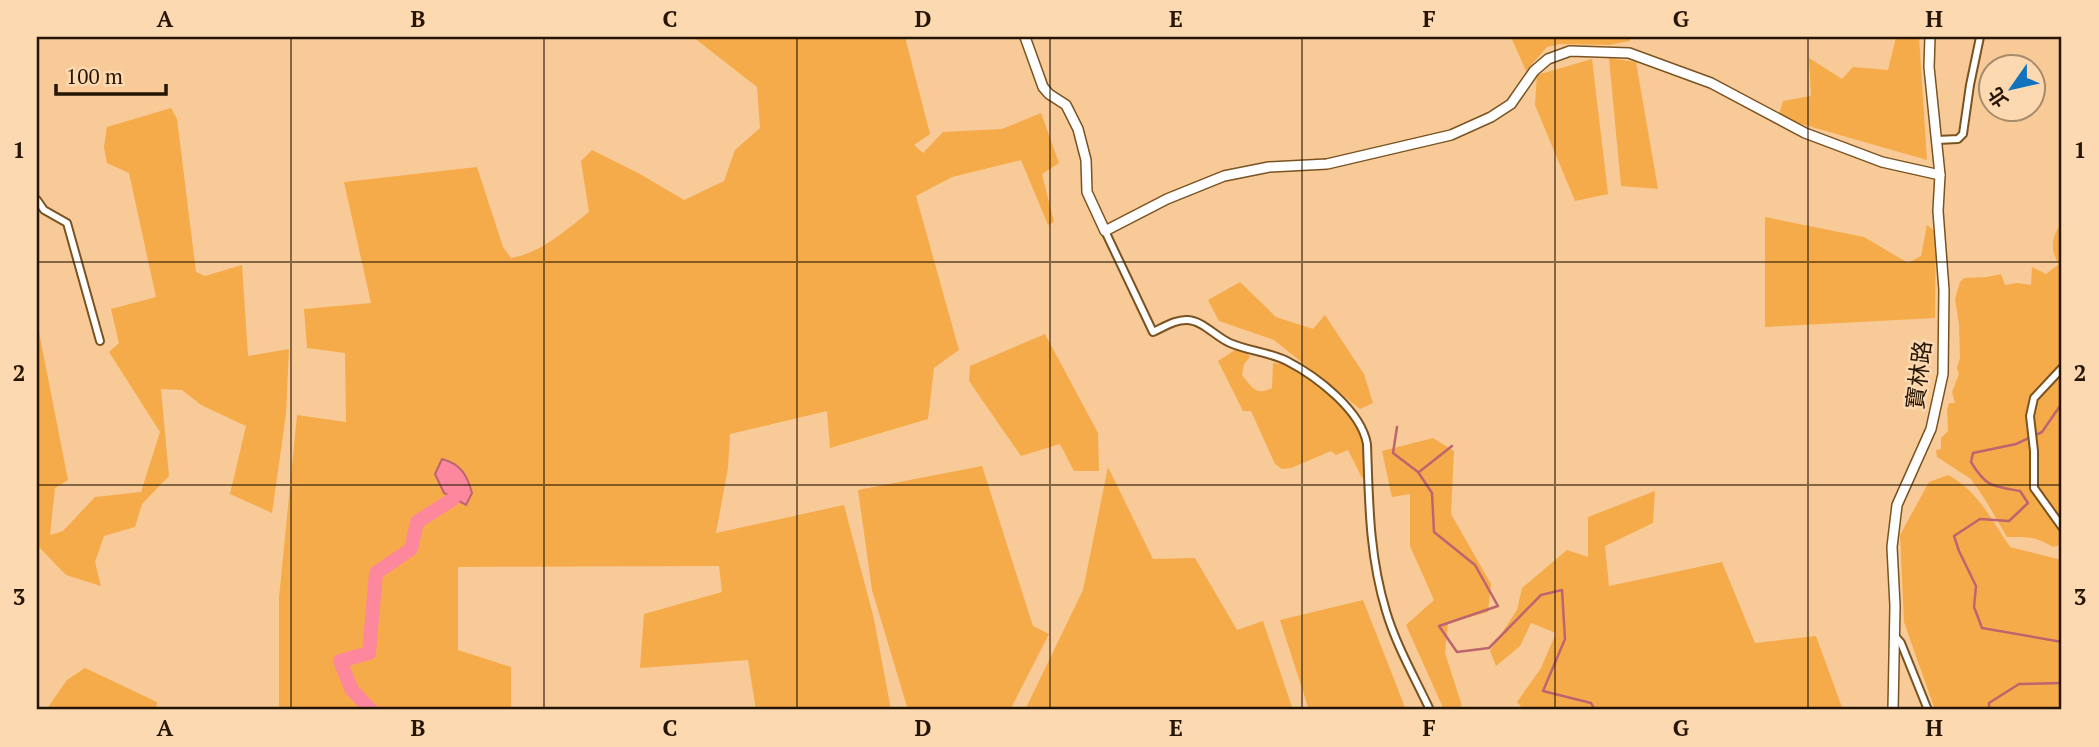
<svg xmlns="http://www.w3.org/2000/svg" width="2099" height="747" viewBox="0 0 2099 747" font-family="'PT Serif','Noto Sans TC',serif">
<rect width="100%" height="100%" fill="#f7ca97"/>
<g fill="#f6ab4a">
<path d="M693,37H905L930,134L914,145L923,153L943,132L1002,129L1041,113L1059,163L1042,174L1054,222L1048,225L1021,160L952,177L916,196L959,350L934,368L928,419L830,448L827,411L730,434L728,468L716,533L844,505L874,619L891,710H756L748,660L640,668L644,614L722,592L719,566L458,567V650L511,667V710H279V598L297,415L346,422L345,353L307,348L304,309L371,303L344,182L477,167L503,247L511,258C541,253 566,230 589,212L581,161L592,150L640,174L684,200L724,181L735,150L760,128L757,87Z"/>
<path d="M1511,37H1629L1630,41L1609,45L1560,44L1547,47L1526,71Z"/>
<path d="M1896,37H1919L1927,160L1798,123L1779,115L1783,101L1811,96L1809,58L1842,79L1853,67L1888,70Z"/>
<path d="M1609,58L1636,62L1658,189L1621,186Z"/>
<path d="M1592,59L1608,194L1575,201L1535,105L1537,75Z"/>
<path d="M171,108L177,119L196,272L205,276L242,265L248,356L289,349L286,414L272,513L230,494L246,426L201,405L182,390L161,389L169,476L142,504L135,527L104,536L95,562L101,586L66,575L37,545V322L68,480L55,488L50,535L63,531L95,497L141,492L160,432L109,352L119,343L111,309L156,297L129,173L107,163L104,147L107,127Z"/>
<path d="M1765,217L1864,237L1908,263L1921,256L1927,225L1936,232L1935,318L1765,327Z"/>
<path d="M2062,223V547L2060,545L2053,547C2034,536 2028,537 2007,537L1986,501L1971,479L1937,457L1936,450L1941,449V438L1948,431L1947,410L1949,403H1955L1952,392L1959,374L1957,368L1960,358L1959,324L1955,299L1960,282L1964,278L1987,277L2001,274L2005,285L2017,283L2031,285L2032,267L2046,274L2059,264C2050,251 2051,236 2062,223Z"/>
<path d="M1240,282L1276,317L1313,329L1325,315L1364,374L1373,403L1360,409L1274,340L1219,321L1208,300Z"/>
<path d="M1045,334L1098,433L1099,471H1074L1060,444L1021,456L969,381L970,366Z"/>
<path d="M1240,347L1244,349L1250,357L1244,364L1242,375C1253,388 1255,396 1272,388L1273,363L1291,365L1353,413L1363,427L1367,473L1362,478L1348,450L1336,455L1331,451L1291,468L1282,469L1275,464L1251,411H1243L1218,361Z"/>
<path d="M1433,438L1454,451L1451,514L1491,584L1488,612L1448,623L1445,653L1462,706L1444,710L1406,625L1434,600L1410,546V494L1392,497L1382,451Z"/>
<path d="M982,466L1033,626L1049,634L1010,710H908L872,590L858,490Z"/>
<path d="M1108,467L1153,559L1195,558L1237,630L1263,621L1293,710H1025L1083,590Z"/>
<path d="M1948,475C1977,490 1992,520 2010,547L2062,560V710H1935L1904,622L1900,535L1929,482Z"/>
<path d="M1655,491L1653,523L1605,546L1609,586L1722,562L1755,643L1816,636L1843,710L1760,707L1752,710H1524L1517,702L1541,668L1556,633L1531,623L1520,646L1496,666L1490,651L1517,610L1522,588L1567,550L1588,557V517Z"/>
<path d="M1363,600L1406,710H1309L1280,620Z"/>
<path d="M85,668L157,702L156,710H46L67,680Z"/>
</g>
<path fill="#fd879d" stroke="#bc656e" stroke-width="2" d="M442,459C461,464 467,475 472,493L466,505L444,493L435,474Z"/>
<g fill="none" stroke-linecap="round" stroke-linejoin="round">
<g stroke="#bc656e" stroke-width="2.5">
<path d="M2062,403L2042,432L2016,444L1973,453L1971,462C1986,487 1992,486 2020,491L2028,503L2009,521L1980,519L1954,536L1959,551L1976,586L1974,607L1982,628L2062,642"/>
<path d="M1397,427L1393,453L1418,472L1432,493L1434,532L1475,565L1498,606L1439,626L1457,652L1489,648L1541,595L1562,590L1565,639L1543,691L1591,703L1595,710"/>
<path d="M1419,472L1452,446"/>
<path d="M1989,710V703L2019,684L2062,683"/>
</g>
<path stroke="#fd879d" stroke-width="14" d="M371,710L352,690L340,661L369,653L376,573L411,549L417,522L453,499"/>
<defs>
<g id="street">
<path d="M1937,140L1958,139L1963,134L1970,85L1980,37"/>
<path d="M37,200L44,210L67,223L100,341"/>
<path d="M1105,231L1153,332C1164,327 1176,319 1188,320C1203,321 1216,337 1230,343C1248,351 1269,352 1287,361C1316,376 1361,410 1367,444C1369,501 1369,555 1386,611C1396,645 1415,678 1430,710"/>
<path d="M2062,368L2034,398L2030,416L2034,451V488L2062,527"/>
<path d="M1895,636L1901,643L1928,710"/>
</g>
<g id="secondary">
<path d="M1025,37L1043,87L1049,94L1066,105L1078,129L1086,160L1087,192L1105,231L1167,199L1224,176L1269,167L1327,164L1451,135L1491,117L1511,104L1534,71L1548,59L1570,51L1629,53L1711,83L1805,133L1882,162L1940,175"/>
<path d="M1893,710L1895,606L1892,547L1897,505L1931,429L1943,374L1944,290L1938,211L1940,175L1929,67L1930,37"/>
</g>
</defs>
<use href="#street" stroke="#7a5321" stroke-width="10"/>
<use href="#secondary" stroke="#7a5321" stroke-width="12"/>
<use href="#street" stroke="#fff" stroke-width="6"/>
<use href="#secondary" stroke="#fff" stroke-width="9"/>
</g>
<path fill="none" stroke="#251502" stroke-width="2" stroke-opacity="0.55" d="M291,37V710M544,37V710M797,37V710M1050,37V710M1302,37V710M1555,37V710M1808,37V710M37,262H2062M37,485H2062"/>
<g text-anchor="middle" stroke-width="5" stroke-linejoin="round" paint-order="stroke">
<g font-size="23" fill="#251502" stroke="#fdd9b1">
<text transform="translate(1919 375) rotate(-83)" y="8">寶林路</text>
</g>
</g>
<rect width="2099" height="747" fill="none" stroke="#fdd9b1" stroke-width="77"/>
<g transform="translate(2012 88) rotate(236)"><circle r="33" fill="#fdd9b1" stroke="#a78b6b" stroke-width="2"/>
<path d="M0-5L12 26L0 18L-12 26Z" fill="#1372be"/>
<text y="-10" font-size="19" font-weight="bold" text-anchor="middle" fill="#251502">北</text>
</g>
<path d="M56 84v10h110v-10" fill="none" stroke="#251502" stroke-width="3.5"/>
<text x="66" y="84" font-size="21" fill="#251502" stroke="#fdd9b1" stroke-width="5" paint-order="stroke">100 m</text>
<rect x="38" y="38" width="2022" height="670" fill="none" stroke="#251502" stroke-width="2.5"/>
<g font-size="23" text-anchor="middle" font-weight="bold" fill="#251502">
<text x="165" y="27">A</text>
<text x="418" y="27">B</text>
<text x="670" y="27">C</text>
<text x="923" y="27">D</text>
<text x="1176" y="27">E</text>
<text x="1429" y="27">F</text>
<text x="1681" y="27">G</text>
<text x="1934" y="27">H</text>
<text x="19" y="158">1</text>
<text x="2080" y="158">1</text>
<text x="19" y="381">2</text>
<text x="2080" y="381">2</text>
<text x="19" y="605">3</text>
<text x="2080" y="605">3</text>
<text x="165" y="736">A</text>
<text x="418" y="736">B</text>
<text x="670" y="736">C</text>
<text x="923" y="736">D</text>
<text x="1176" y="736">E</text>
<text x="1429" y="736">F</text>
<text x="1681" y="736">G</text>
<text x="1934" y="736">H</text>
</g>
</svg>
